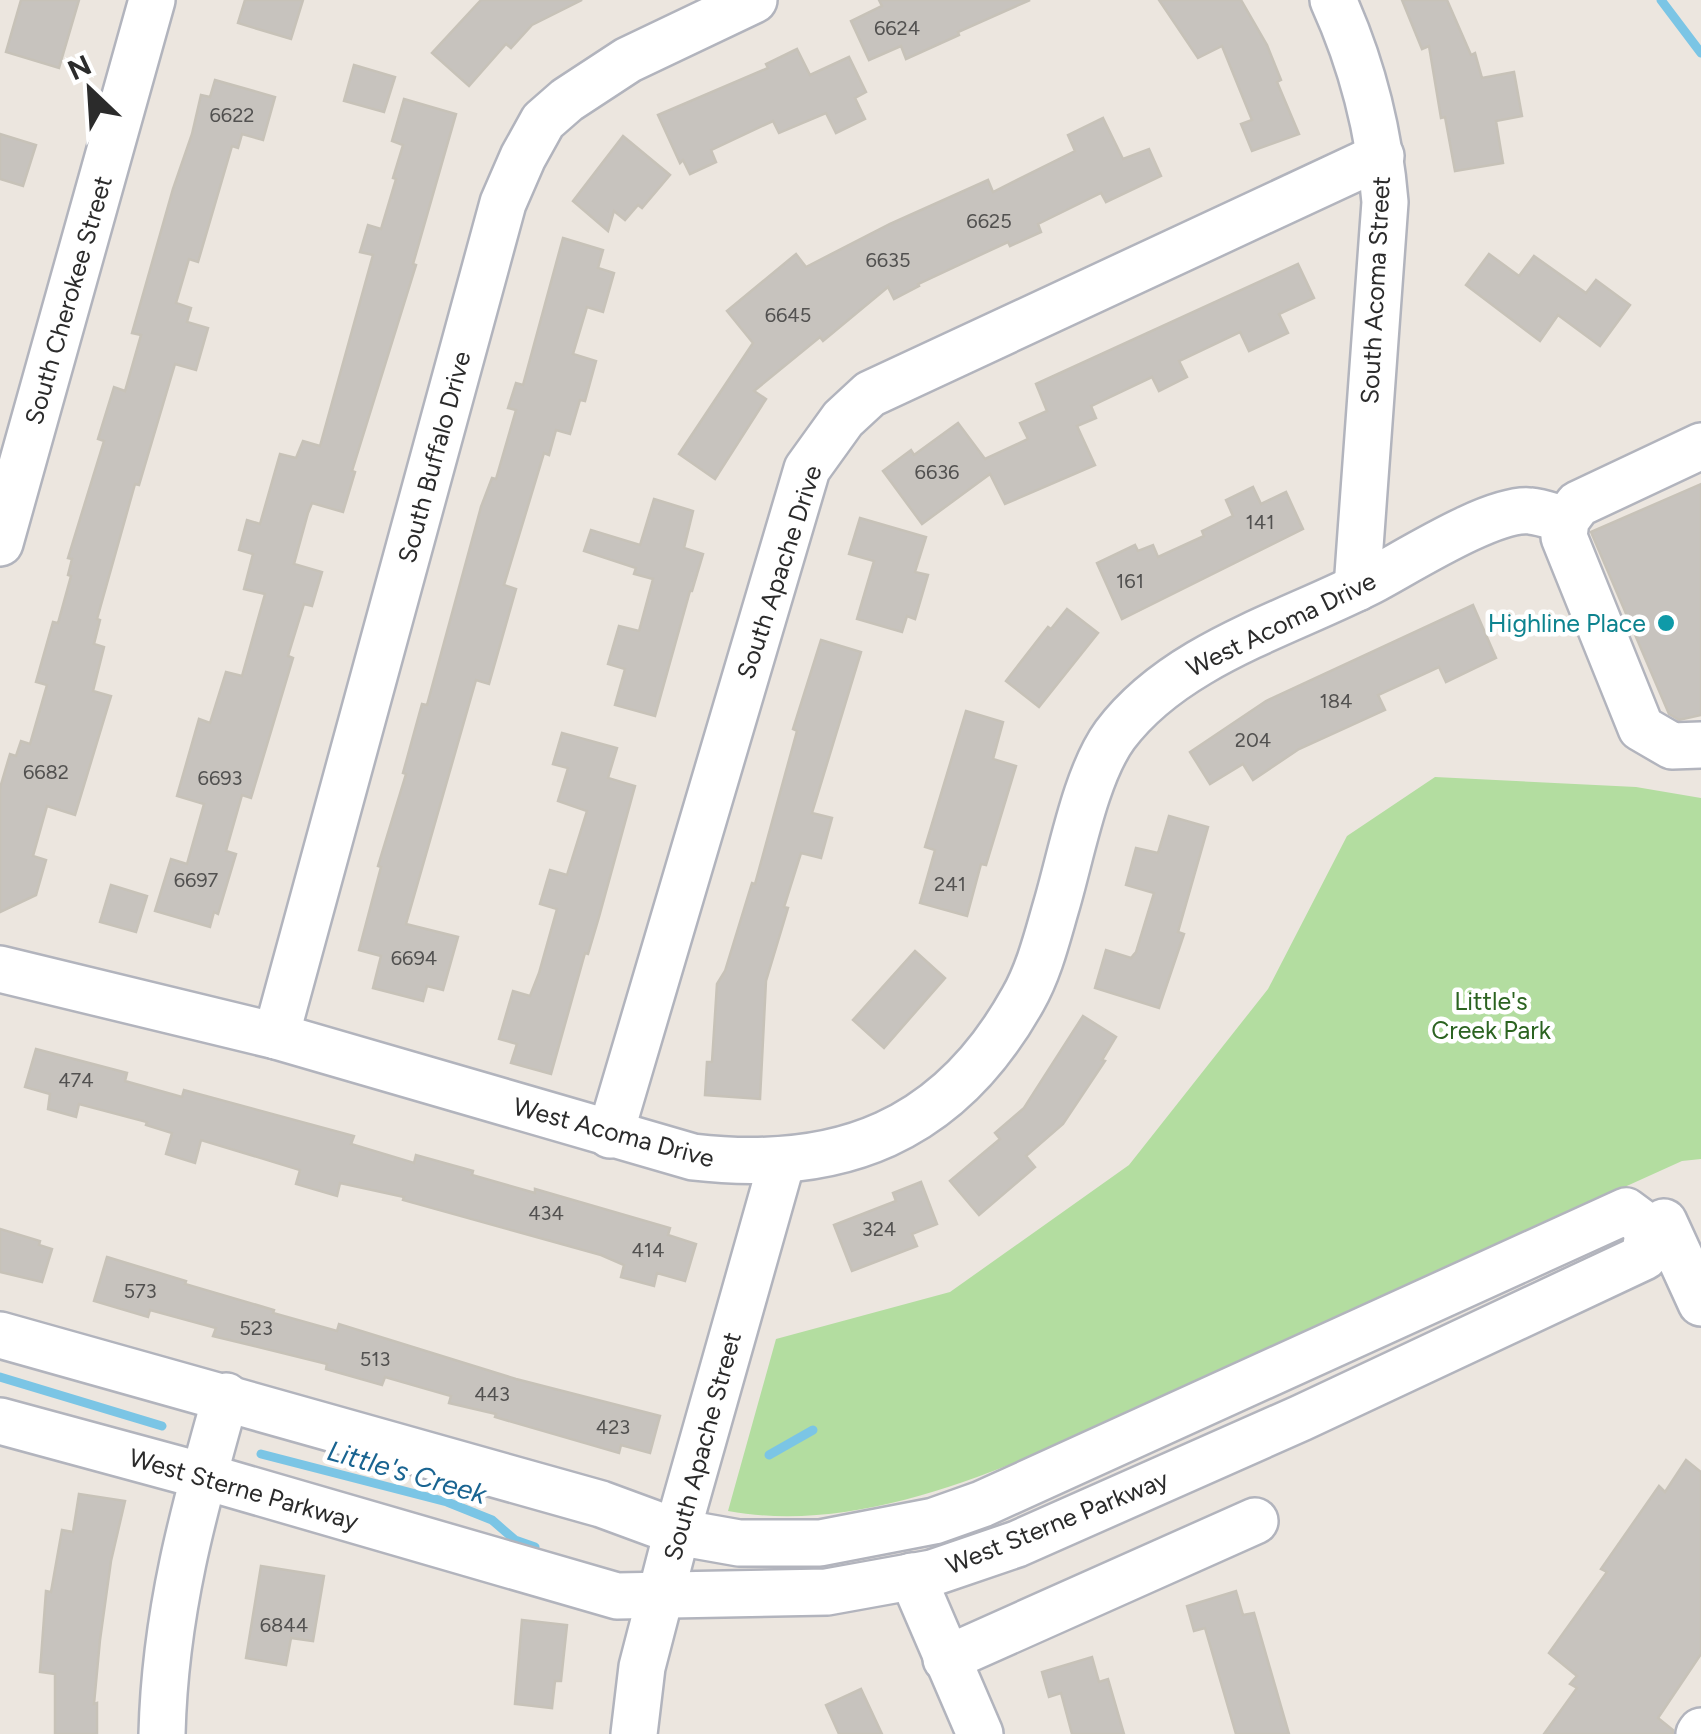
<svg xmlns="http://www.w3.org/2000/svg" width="1701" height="1734" viewBox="0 0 1701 1734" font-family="Figtree,sans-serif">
<rect width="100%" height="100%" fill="#ece6df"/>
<path fill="#b3dda0" d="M1435,777L1636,787L1701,798V1159L1682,1161L1019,1461C928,1497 827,1529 728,1511L776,1339L950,1292L1129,1165L1268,989L1347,836Z"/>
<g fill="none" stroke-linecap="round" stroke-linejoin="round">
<g stroke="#7bc5e5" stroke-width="9">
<path d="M1661,0L1701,53"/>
<path d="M0,1377L162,1426"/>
<path d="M261,1454L447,1502L492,1520L515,1540L535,1547"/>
<path d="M769,1455L813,1430"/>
</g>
</g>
<g fill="#c7c3be" stroke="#c7c2b8" stroke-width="2.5">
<path d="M21,0H79L59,68L6,52Z"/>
<path d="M245,0H303L291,39L238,23Z"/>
<path d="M481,0H582L532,25L511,48L506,44L469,86L432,53Z"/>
<path d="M879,0H1030L958,32L959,35L906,59L901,46L869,60L851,21L882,6Z"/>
<path d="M1159,0H1241L1267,45L1281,80L1277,82L1299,134L1252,151L1241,124L1252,120L1222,46L1198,58Z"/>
<path d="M1402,0H1447L1471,55L1475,53L1482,78L1514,72L1522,116L1496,121L1503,163L1455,171L1445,117L1441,118L1429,46L1422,49Z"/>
<path d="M797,49L810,75L849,57L866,92L855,98L865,119L836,133L826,113L779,133L773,121L711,150L716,162L690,174L683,160L680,163L658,115L768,68L766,64Z"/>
<path d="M354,65L395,77L384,112L344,101Z"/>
<path d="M215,80L275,97L263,140L242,134L238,148L232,146L198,262L189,259L176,303L191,308L187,322L208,328L196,370L175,364L139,485L135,484L97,619L100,620L94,644L104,647L93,691L111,696L75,815L47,806L33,856L46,860L36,895L0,912V788L10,754L16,756L21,741L30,744L47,685L36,682L53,622L58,623L71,576L68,575L72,559L68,558L104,441L98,439L114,387L125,391L141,335L132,333L173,189L192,134L201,95L210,97Z"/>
<path d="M404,99L456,114L413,264L416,265L352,471L355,472L343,512L312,503L308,513L294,564L322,572L312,606L304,604L288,656L293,658L251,798L242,795L226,851L236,854L218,914L214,912L210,927L155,911L171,859L187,864L204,804L177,796L199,719L210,723L226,672L242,676L265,594L244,589L253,554L239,550L247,520L260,524L280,454L296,458L303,441L320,446L373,255L360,252L368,225L381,229L396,179L393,178L403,145L392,141Z"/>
<path d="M1103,118L1123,159L1149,149L1161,176L1106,202L1101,193L1038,224L1041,232L1010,246L1008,242L918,284L919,286L894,299L888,287L823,341L820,337L754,391L766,399L715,479L679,454L753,343L727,311L796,254L806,267L890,224L988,180L993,192L1075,151L1068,135Z"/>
<path d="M0,134L36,145L23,186L0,179Z"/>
<path d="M623,136L670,175L642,208L638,205L625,220L614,211L608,231L573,201Z"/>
<path d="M563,238L603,250L598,268L614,273L603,312L587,307L573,354L596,361L585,401L580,400L570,434L556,430L549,455L544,453L504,585L516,589L489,684L476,680L406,924L458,937L443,990L427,986L423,1001L373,988L381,956L359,950L381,867L378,866L406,774L403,773L422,704L427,705L481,507L492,478L496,479L516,410L508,408L516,383L523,385Z"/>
<path d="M1489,254L1519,276L1534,256L1586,293L1596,280L1630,305L1600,346L1558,315L1540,341L1466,285Z"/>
<path d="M1298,264L1314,298L1279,314L1288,333L1249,351L1240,332L1179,361L1187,377L1159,391L1152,377L1091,406L1096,418L1077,426L1095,465L1005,504L990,474L922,524L883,471L911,450L914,455L958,423L985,459L1028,439L1020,423L1047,411L1036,384Z"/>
<path d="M1701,484V715L1679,720L1669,714L1591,532Z"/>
<path d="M1253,487L1261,504L1286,492L1303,529L1122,619L1097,563L1135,545L1138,551L1153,545L1158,557L1204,536L1202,531L1233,516L1226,500Z"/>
<path d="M654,499L693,511L684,548L703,554L692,591H690L655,716L615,705L625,669L608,664L619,626L639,631L653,579L634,574L636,568L584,551L591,530L640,545Z"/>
<path d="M860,518L926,537L915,572L928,575L915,619L907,616L902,632L857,619L874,561L849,554Z"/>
<path d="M1473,605L1496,658L1446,682L1439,667L1378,695L1385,710L1299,749L1253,780L1243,764L1210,784L1190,752L1266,701Z"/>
<path d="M1067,609L1098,633L1039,707L1006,681L1048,627L1051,629Z"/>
<path d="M821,640L861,652L812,813L832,818L821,858L801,853L784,907L788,908L766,981L760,1099L705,1095L707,1062H712L717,984L725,971L752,883L755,884L797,731L793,729Z"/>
<path d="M966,711L1003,722L993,759L1016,766L986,865L981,864L967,916L920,903L935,850L925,847Z"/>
<path d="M562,733L617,748L608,778L635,786L599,917L588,954L585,953L551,1074L511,1063L517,1044L499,1039L513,991L530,996L539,973L557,909L540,904L550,870L567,875L587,811L558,801L568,768L553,764Z"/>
<path d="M1169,816L1208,827L1178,932L1184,934L1159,1008L1095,988L1106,950L1131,958L1136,952L1154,893L1126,885L1136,848L1158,853Z"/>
<path d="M111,885L147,896L136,932L100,922Z"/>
<path d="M915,951L945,978L884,1048L853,1020Z"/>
<path d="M1083,1016L1116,1037L1102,1060L1105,1061L1063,1124L1026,1156L1035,1167L979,1215L950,1181L1000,1139L995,1133L1024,1108Z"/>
<path d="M36,1049L127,1073L125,1081L182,1097L184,1090L354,1136L351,1144L414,1163L416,1155L473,1171L472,1175L535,1193V1189L670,1228L668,1235L696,1244L685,1281L657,1273L654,1286L621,1277L624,1265L601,1255L403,1200L404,1197L340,1183L337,1196L296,1184L300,1170L201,1140L195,1163L166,1154L172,1133L146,1125L147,1122L79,1104L76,1117L48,1109L50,1094L25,1087Z"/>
<path d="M921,1182L937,1224L912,1234L917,1246L852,1271L834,1225L896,1201L893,1193Z"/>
<path d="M0,1229L40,1241L39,1245L52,1249L42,1282L0,1272Z"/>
<path d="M107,1257L186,1281L185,1284L274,1310L273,1313L337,1331L339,1324L516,1379L660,1416L650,1453L621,1445L619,1453L495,1417L496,1414L449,1403L451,1396L385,1377L382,1385L326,1369L327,1364L213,1336L216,1328L150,1310L148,1317L94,1301Z"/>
<path d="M1686,1460L1701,1472V1654L1658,1718L1673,1730V1734H1544L1577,1688L1570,1684L1577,1676L1549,1653L1607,1572L1601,1569L1659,1486L1665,1492Z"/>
<path d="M79,1494L125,1501L111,1561L100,1640L94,1704L97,1703V1734H55V1674L40,1672L46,1591L51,1592L62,1530L73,1532Z"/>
<path d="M261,1566L324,1576L313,1641L291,1638L286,1665L246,1658Z"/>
<path d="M1236,1591L1243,1615L1254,1613L1289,1734H1236L1205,1628L1194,1631L1187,1606Z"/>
<path d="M522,1620L567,1625L561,1681H555L552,1708L515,1704Z"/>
<path d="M1092,1657L1099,1682L1108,1679L1124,1734H1072L1061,1693L1049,1697L1042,1672Z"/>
<path d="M861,1689L882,1734H839L826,1705Z"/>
</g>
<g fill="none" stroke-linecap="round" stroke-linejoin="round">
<defs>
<g id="minor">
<path d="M1333,0C1363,66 1379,130 1385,202L1357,588"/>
<path d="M1701,446L1578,504L1566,520L1564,537L1641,728L1672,746L1701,745"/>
<path d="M0,543L152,0"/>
<path d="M0,969L276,1036L693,1157C840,1174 949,1132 1023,999C1039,971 1047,938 1056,907C1071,857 1085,776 1115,735C1175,655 1285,625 1371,581C1407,562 1493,507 1530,511C1542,512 1554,517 1566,520"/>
<path d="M276,1036L503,203L523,157L543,121L567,100L628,60L754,0"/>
<path d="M610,1135L807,469L843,419L870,394L1381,156"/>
<path d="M1664,1222L1701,1303"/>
<path d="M0,1335L601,1504L677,1532L739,1543H820L934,1521L982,1504L1626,1211L1649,1228"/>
<path d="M0,1421L203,1476L617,1596L827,1592L932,1573L1017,1544L1301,1418L1644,1257L1649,1228"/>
<path d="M912,1576L980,1734"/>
<path d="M946,1659L1255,1521"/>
<path d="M162,1734C165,1613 193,1512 226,1396"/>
<path d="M634,1734L642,1667L677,1532L782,1161"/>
<path d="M1699,1734L1701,1731"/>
</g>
</defs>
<use href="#minor" stroke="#b2b4bd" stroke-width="50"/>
<use href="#minor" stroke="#fff" stroke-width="45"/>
</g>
<circle fill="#0f9aa8" stroke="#fff" stroke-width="4" cx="1666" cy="623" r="10"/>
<g text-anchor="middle" stroke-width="9" stroke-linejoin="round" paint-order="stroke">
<g font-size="20" fill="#525150">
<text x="897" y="35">6624</text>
<text x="232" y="122">6622</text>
<text x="989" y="228">6625</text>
<text x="888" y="267">6635</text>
<text x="788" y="322">6645</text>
<text x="937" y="479">6636</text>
<text x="1260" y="529">141</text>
<text x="1130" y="588">161</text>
<text x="1336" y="708">184</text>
<text x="1253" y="747">204</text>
<text x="46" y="779">6682</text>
<text x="220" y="785">6693</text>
<text x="196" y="887">6697</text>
<text x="950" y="891">241</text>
<text x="414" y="965">6694</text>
<text x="76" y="1087">474</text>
<text x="546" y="1220">434</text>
<text x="879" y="1236">324</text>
<text x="648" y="1257">414</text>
<text x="140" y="1298">573</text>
<text x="256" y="1335">523</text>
<text x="375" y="1366">513</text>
<text x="492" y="1401">443</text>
<text x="613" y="1434">423</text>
<text x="284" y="1632">6844</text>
</g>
<g font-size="25" fill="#2b2b2b" stroke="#fff">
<text transform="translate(1375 290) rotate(-87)" y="9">South Acoma Street</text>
<text transform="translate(68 300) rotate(-74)" y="9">South Cherokee Street</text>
<text transform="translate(434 457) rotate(-75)" y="9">South Buffalo Drive</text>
<text transform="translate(779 572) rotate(-72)" y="9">South Apache Drive</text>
<text transform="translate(1281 624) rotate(-26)" y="9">West Acoma Drive</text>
<text transform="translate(614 1132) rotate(15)" y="9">West Acoma Drive</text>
<text transform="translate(702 1446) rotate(-75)" y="9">South Apache Street</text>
<text transform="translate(244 1489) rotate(16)" y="9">West Sterne Parkway</text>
<text transform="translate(1057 1522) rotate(-22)" y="9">West Sterne Parkway</text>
</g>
<g font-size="25" fill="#0d838f" stroke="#fff" text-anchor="end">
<text x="1646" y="632">Highline Place</text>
</g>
<g font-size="25" fill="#2c6321" stroke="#fff">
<text x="1491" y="1010">Little's<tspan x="1491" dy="29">Creek Park</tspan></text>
</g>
<g font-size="28" font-style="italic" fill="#196491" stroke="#fff">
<text transform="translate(407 1472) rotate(16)" y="10">Little's Creek</text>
</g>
</g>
<g transform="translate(90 90) rotate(335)" stroke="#ffffff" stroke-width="8" paint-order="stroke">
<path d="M0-8L18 38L0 25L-18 38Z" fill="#2b2b2b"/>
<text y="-15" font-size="28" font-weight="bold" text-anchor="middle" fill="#2b2b2b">N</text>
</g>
</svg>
